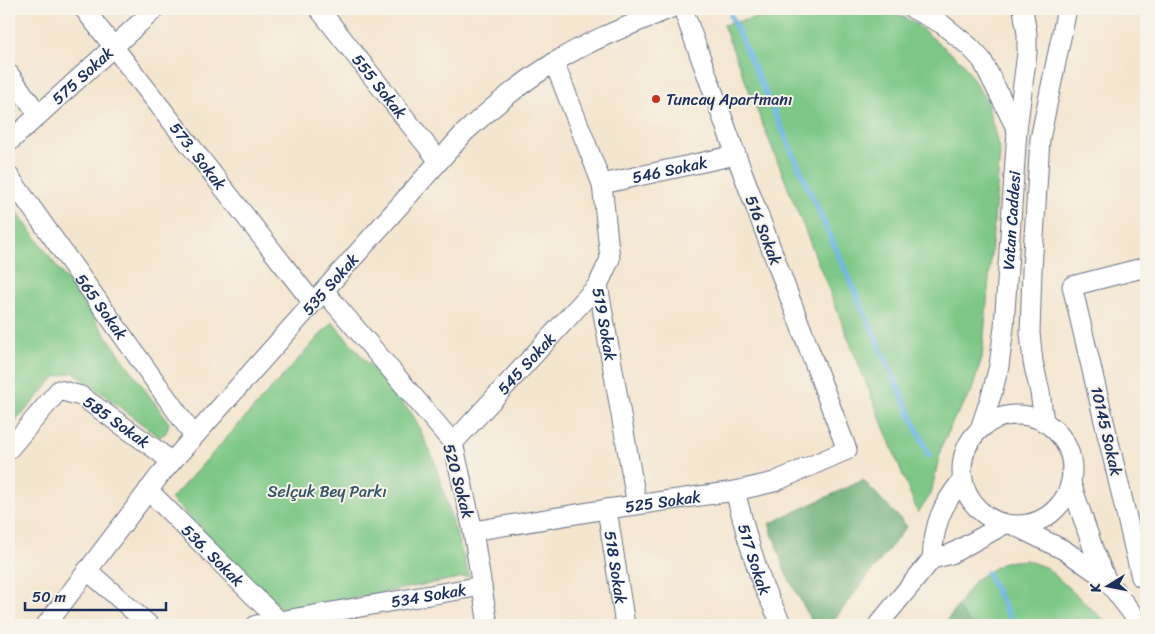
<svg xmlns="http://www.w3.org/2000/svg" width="1155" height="634" viewBox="0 0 1155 634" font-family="Sriracha,sans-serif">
<rect width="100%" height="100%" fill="#f7f3e8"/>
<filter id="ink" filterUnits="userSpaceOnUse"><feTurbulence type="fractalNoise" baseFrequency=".02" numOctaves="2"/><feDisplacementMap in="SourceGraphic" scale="10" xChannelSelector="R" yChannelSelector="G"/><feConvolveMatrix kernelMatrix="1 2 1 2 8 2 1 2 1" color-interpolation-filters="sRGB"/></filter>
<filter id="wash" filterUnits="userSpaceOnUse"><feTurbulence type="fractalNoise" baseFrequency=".0096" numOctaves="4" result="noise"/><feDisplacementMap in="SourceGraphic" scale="20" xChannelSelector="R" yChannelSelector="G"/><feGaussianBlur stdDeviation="1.12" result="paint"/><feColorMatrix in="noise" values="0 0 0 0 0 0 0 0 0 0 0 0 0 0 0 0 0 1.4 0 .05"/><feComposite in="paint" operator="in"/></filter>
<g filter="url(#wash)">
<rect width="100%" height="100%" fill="#f4e5ce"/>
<g fill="#7dc886" stroke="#4c7c72">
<path d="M795,9H887L913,22L963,63L987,102L1000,153L982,358L971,393L954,419L941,448L931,494L918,513L723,25Z"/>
<path d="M9,200L169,423L166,433L159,437L74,372L55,377L11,427L9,425Z"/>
<path d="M332,322L413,415L434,460L469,576L284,612L171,499Z"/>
<path d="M1026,560L1047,568L1109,625H971L957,607L975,580L1004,562Z"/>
</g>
<g fill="#66ac73" stroke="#406e68">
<path d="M863,480L907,526L830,625H814L786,574L769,524Z"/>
<path d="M957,607L971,625H943Z"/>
</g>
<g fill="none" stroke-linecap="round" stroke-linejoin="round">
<g stroke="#70b8e8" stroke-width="5.5">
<path d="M731,16L929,456"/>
<path d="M987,573L1014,625"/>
</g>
</g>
</g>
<g filter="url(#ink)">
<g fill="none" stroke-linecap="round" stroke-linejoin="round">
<defs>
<g id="minor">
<path id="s1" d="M84,9L313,303"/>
<path id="s2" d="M319,9L439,161"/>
<path d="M913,9L942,24L970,47L982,60L1017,130"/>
<path id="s3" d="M554,62L602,184L610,259L598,285L637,505"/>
<path d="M9,74L38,114"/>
<path id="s4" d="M9,142L155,9"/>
<path id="s5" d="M9,176L194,436"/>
<path id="s6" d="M602,184L736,155"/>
<path d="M324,291L453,443L473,531L488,625"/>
<circle cx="1017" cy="470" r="55"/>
<path d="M1044,422L1040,392L1033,362L1030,333L1032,270L1040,139L1067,9"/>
<path id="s7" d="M980,429L992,393L999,366L1004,327L1017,130L1027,53V34L1023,9"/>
<path id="s8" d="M453,443L598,285"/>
<path id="s9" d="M9,449L59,390L81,396L158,451L171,462"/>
<path d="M1071,483L1094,551L1106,579L1141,625"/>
<path id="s10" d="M148,490L279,621"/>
<path id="s11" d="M735,491L748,540L763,586L782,625"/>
<path id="s12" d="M607,509L625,625"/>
<path d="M1015,526L1064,550L1105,578"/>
<path id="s13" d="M473,531L607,509L735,491L774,482L847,450L736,155L683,9"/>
<path d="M932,559C934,524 941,506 963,479"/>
<path d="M932,559L951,554L1005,524"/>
<path d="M87,570L149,625"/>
<path d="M1141,577L1072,286L1146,267"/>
<path id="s14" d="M46,625L160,475L465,132C493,107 522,82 555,62C590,40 630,25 669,9"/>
<path id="s15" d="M256,625L482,586"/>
<path d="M878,625L932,559"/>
</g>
</defs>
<use href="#minor" stroke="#676f85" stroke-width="21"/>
<use href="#minor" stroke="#fff" stroke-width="19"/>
</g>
</g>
<circle fill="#c8321e" stroke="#f7f3e8" stroke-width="2" cx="656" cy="99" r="5"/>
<g text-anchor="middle" stroke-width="4" stroke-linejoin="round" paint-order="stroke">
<g font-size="16" fill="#1b2f5e" stroke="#f7f3e8">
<text dy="6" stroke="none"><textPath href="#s4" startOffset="99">575 Sokak</textPath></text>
<text dy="6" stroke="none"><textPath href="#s2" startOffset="98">555 Sokak</textPath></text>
<text dy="6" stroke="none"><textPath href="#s1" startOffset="186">573. Sokak</textPath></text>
<text dy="6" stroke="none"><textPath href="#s6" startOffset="69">546 Sokak</textPath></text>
<text dy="6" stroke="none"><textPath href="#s7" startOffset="212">Vatan Caddesi</textPath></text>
<text transform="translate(764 230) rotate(69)" y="6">516 Sokak</text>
<text dy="6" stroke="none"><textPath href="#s14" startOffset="444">535 Sokak</textPath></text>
<text dy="6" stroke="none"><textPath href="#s5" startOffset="160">565 Sokak</textPath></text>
<text dy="6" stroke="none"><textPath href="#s3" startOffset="275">519 Sokak</textPath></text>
<text dy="6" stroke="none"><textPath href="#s8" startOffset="108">545 Sokak</textPath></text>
<text dy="6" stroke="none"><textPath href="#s9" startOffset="144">585 Sokak</textPath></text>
<text transform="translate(1107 431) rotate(77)" y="6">10145 Sokak</text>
<text transform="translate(459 481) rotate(75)" y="6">520 Sokak</text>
<text dy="6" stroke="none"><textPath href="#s13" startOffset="192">525 Sokak</textPath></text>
<text dy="6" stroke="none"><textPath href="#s10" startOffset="92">536. Sokak</textPath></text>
<text dy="6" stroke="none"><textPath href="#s11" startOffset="71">517 Sokak</textPath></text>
<text dy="6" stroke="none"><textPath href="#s12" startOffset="59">518 Sokak</textPath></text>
<text dy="6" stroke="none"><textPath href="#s15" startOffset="175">534 Sokak</textPath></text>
</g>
<g font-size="16" fill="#1b2f5e" stroke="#f7f3e8" text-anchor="start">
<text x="666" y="105">Tuncay Apartmanı</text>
</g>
<g font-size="16" fill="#345568" stroke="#f7f3e8">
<text x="327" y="497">Selçuk Bey Parkı</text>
</g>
</g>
<rect width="1155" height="634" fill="none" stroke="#f7f3e8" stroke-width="30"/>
<g transform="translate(1108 586) rotate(260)" stroke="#f7f3e8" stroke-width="4" paint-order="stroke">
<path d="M0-4L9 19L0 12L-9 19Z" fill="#1b2f5e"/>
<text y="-8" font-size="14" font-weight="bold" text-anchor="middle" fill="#1b2f5e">K</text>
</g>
<path d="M25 602v8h141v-8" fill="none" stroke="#1b2f5e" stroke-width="2.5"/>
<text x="32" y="602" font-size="15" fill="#1b2f5e" stroke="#f7f3e8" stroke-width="4" paint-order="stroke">50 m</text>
</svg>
